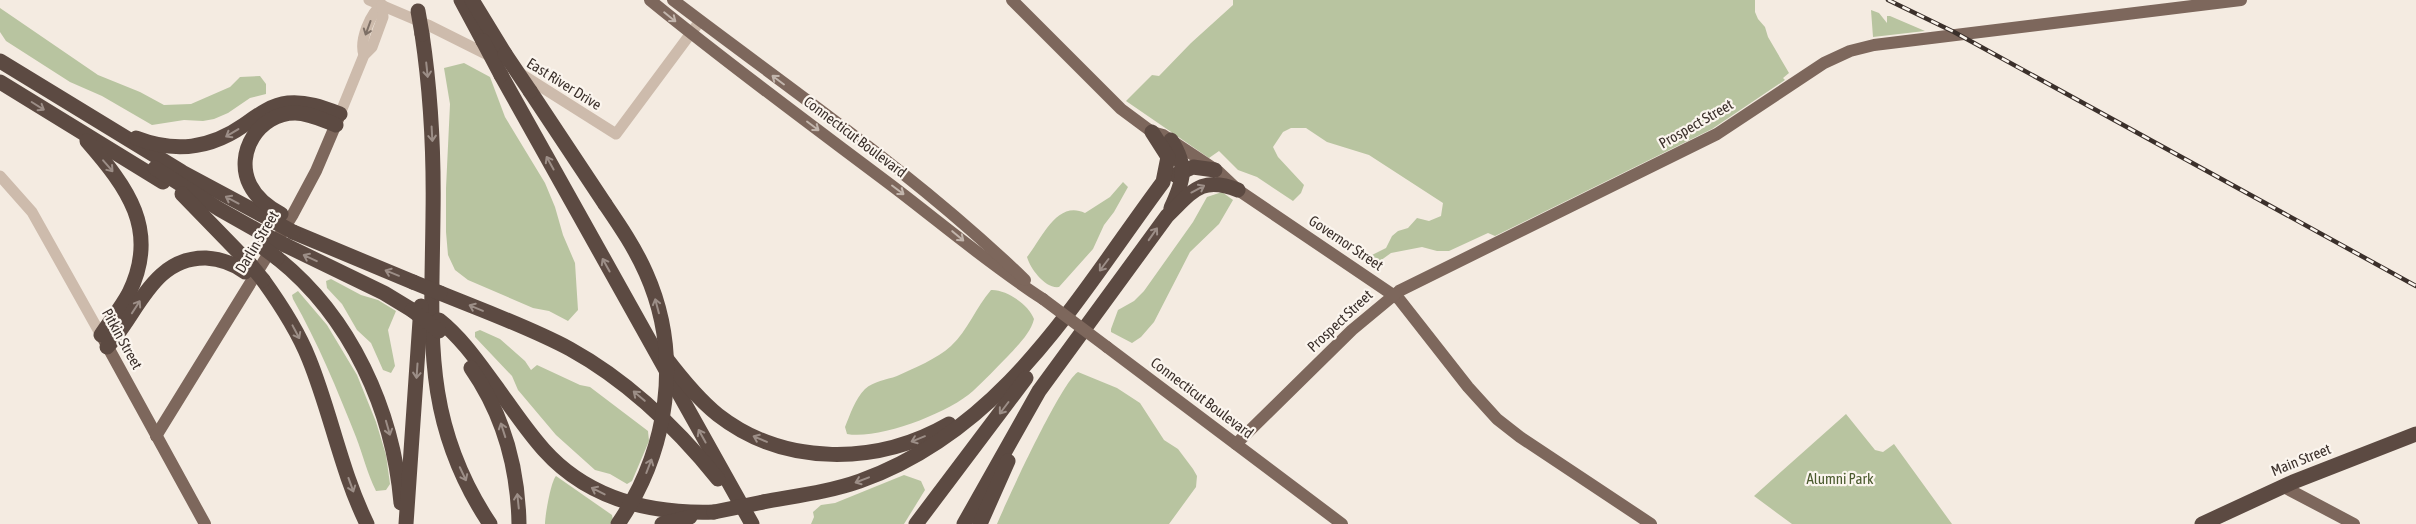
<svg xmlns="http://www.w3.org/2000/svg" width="2416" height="524" viewBox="0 0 2416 524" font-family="'Asap Condensed',sans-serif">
<rect width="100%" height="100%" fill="#f4ebe1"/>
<g fill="#b8c4a0">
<path d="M1233,0H1755V12L1758,19L1765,27L1768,37L1789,73L1783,78L1785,80L1712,129L1495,236L1488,233L1449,251H1437L1422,247L1391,253L1373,266L1366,263V258L1386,248L1392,236L1398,231L1408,228L1417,218L1429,221L1441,216L1443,203L1369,155L1327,142L1306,128H1291L1283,132L1273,147L1278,157L1304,185L1301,193L1293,201L1257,177L1238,170L1219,151L1209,158L1126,101L1152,75L1159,76L1191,43L1233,5Z"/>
<path d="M0,8L98,75L140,92L164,105L191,104L230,87L240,77L260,76L266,84V94L250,98L228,113L214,119L203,121L184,120L152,125L102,96L70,82L6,41L0,32Z"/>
<path d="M1871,10L1879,13L1887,23V16H1890L1925,31L1873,37Z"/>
<path d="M464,63L490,77L505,117L545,183L555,207L563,235L575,263L578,310L568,321L549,311L533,308L468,280L455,270L448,255L446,232V188L450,104L444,68Z"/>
<path d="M1123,182L1128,187L1114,212L1104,225L1093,249L1059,287C1045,289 1030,268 1027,257C1041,240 1057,199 1085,213L1110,197Z"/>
<path d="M1222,192L1233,200L1219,224L1190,252L1154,322L1141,337L1132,343L1111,332V329L1118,310L1134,301L1144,291L1193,222L1207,197Z"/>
<path d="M331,279L361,295L378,300L396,311L388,330L395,366L391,373L383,370L371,343L357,330L342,304L327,288L326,281Z"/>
<path d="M991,290C1006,289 1029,305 1034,319C1031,333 1017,346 1008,356C996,368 985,380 973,391C949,413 878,440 847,434L845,427C850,415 855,399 865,389C874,381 886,380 897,376C914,368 937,359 951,346C968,330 976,307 991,290Z"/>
<path d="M298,291L327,325L357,375L376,422L386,455L390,484L386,490L376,491C367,473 363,455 356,437C337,389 318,343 293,299L292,295Z"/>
<path d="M480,330L500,339L525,361L531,370L537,365L580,385L590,387L648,431L649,441L632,481L627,484L610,474L595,470L556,435L518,390L512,376L475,337V332Z"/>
<path d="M1078,372L1117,388L1140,403L1164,440L1178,449L1193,469L1197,476L1196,487L1169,524H997C1007,500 1062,381 1078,372Z"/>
<path d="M1846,414L1875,450L1883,452L1894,444L1952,524H1792L1754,496Z"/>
<path d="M904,475L921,481L925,490L904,524H811L814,517L813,512L821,505L835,503Z"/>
<path d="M556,476L612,515L613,520L610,524H545C545,515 551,481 556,476Z"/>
</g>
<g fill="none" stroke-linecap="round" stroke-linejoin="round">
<g stroke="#cdbbac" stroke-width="11">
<path d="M369,0L428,25L492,57"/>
<path d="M364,55C359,41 370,13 382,5"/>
<path d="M521,74L616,134L700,21"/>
<path d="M340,114L364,55L372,47L383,17L382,5"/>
<path d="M0,176L32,212L101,335"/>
</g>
<g stroke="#7d675c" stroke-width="12">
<path d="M650,0C728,64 810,124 891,185C941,223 989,264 1043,299"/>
<path d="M673,0C792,91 918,176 1025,280"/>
<path d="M1012,0L1121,109L1152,132L1163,135L1219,172L1238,190L1399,299L1468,387L1497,419L1520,437L1651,524"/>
<path d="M104,340L205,524"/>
<path d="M1107,347L1342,524"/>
<path d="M156,436L293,214L316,171L339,117"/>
<path d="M1236,444L1352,330L1399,291L1717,134L1824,63L1850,51L1874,45L2241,0"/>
<path d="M2282,486L2354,524"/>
</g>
<g stroke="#5c4a42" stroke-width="15">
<path d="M461,0L483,41"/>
<path d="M472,0L505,54"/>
<path d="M422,34C431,94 434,154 433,215C432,332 421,421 490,524"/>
<path d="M0,61L182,172L275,222"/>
<path d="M501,75L752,524"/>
<path d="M0,82L163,182"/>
<path d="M530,91L605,204"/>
<path d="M136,138C175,153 210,149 244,125C258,115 271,105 288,103C306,101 324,108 340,114"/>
<path d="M87,141C127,187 160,230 129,293C121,308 110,321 101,335"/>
<path d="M155,168L219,209L267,236"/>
<path d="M1175,175L1193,167L1215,170"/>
<path d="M182,194L250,264"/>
<path d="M1171,208C1184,180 1188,167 1171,140"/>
<path d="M281,214C268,207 257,199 250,185C234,153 259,113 295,113C309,113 323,120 336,125"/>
<path d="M293,232L413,282"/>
<path d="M285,245L384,293L412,310"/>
<path d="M277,258C351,317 393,410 401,503"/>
<path d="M263,280C281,305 298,331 309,359C331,413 341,471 367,524"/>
<path d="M440,293C484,311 529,327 570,349C628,381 676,427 718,479"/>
<path d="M439,320C463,339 480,365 498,389C513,410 527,431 544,450C588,499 650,514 714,512"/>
<path d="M107,347C138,314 152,257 206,258C221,259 233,263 245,272"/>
<path d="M666,358C682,379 698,399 718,415C785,467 878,465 949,424"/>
<path d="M471,368C503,414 518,468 519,524"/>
<path d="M763,502C795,496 829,492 860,481C1005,429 1076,299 1163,182L1168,157L1152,132"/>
<path d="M406,524L421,306"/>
<path d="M662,524L690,517"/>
<path d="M916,524L1026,378"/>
<path d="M964,524L1039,391L1167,216C1192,192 1201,175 1238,190"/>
<path d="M980,524L1008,461"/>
<path d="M2202,524L2293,482L2416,434"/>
</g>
<defs>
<path id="rail" d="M1888,0L1954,32L2416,286"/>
</defs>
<use href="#rail" stroke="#3b302b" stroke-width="4.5"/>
<use href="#rail" stroke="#fbf5ee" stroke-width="2.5" stroke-dasharray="8" stroke-linecap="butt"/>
<path stroke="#7d675c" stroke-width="12" d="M1043,299L1107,347"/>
<g stroke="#5c4a42" stroke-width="15">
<path d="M418,11L422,34"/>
<path d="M483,41L501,75"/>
<path d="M505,54L530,91"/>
<path d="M605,204C620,226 635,248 646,273C683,356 668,451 618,524"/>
<path d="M275,222L293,232"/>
<path d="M267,236L285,245"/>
<path d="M261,246L277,258"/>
<path d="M250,264L263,280"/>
<path d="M413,282L440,293"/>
<path d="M412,310L439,331"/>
<path d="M714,512L763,502"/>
</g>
</g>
<defs><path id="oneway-shaft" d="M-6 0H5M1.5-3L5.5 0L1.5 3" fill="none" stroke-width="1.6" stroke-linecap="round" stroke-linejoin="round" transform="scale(1.25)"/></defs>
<g stroke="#c2b5ac">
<use href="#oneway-shaft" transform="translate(670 17) rotate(39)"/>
<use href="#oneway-shaft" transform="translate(778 80) rotate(-143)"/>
<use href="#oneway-shaft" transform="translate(813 126) rotate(37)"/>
<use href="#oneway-shaft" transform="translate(898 190) rotate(37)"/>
<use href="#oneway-shaft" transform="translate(958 236) rotate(40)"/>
</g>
<use stroke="#7d6f65" href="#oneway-shaft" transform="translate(368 28) rotate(110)"/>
<g stroke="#9c8e87">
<use href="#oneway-shaft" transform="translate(427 70) rotate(84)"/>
<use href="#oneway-shaft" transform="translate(38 106) rotate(32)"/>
<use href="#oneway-shaft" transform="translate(232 133) rotate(149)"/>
<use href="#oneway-shaft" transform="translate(432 134) rotate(87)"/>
<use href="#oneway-shaft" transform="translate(550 163) rotate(-119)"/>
<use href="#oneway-shaft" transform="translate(108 166) rotate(49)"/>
<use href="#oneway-shaft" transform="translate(1198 189) rotate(-28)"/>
<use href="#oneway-shaft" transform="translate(232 200) rotate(-152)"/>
<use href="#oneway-shaft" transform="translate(1153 234) rotate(-55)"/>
<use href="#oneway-shaft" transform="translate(310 258) rotate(-155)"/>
<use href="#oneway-shaft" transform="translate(606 265) rotate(-119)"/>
<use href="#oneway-shaft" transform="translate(1104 265) rotate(127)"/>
<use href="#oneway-shaft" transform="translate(392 273) rotate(-158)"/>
<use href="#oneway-shaft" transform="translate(657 306) rotate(-105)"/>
<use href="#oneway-shaft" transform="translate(136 307) rotate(-57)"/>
<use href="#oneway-shaft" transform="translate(476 308) rotate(-157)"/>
<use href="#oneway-shaft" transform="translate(296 332) rotate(62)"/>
<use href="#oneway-shaft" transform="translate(417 371) rotate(94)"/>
<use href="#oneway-shaft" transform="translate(639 396) rotate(-140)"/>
<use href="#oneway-shaft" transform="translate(1004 408) rotate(127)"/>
<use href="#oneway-shaft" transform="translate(388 428) rotate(74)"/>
<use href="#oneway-shaft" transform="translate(503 430) rotate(-108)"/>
<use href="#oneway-shaft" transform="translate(702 436) rotate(-119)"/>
<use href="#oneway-shaft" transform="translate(760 439) rotate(-157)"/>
<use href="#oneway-shaft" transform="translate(918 439) rotate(158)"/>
<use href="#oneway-shaft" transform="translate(649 466) rotate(-69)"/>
<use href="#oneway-shaft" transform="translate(463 474) rotate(65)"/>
<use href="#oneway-shaft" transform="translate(862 480) rotate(159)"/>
<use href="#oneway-shaft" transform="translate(351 485) rotate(70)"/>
<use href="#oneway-shaft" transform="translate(598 491) rotate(-153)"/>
<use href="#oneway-shaft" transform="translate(518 501) rotate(-96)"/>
</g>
<g text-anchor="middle" stroke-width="4.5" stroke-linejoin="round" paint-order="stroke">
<g font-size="15" fill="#3b302b" stroke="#fbf5ee">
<text transform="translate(564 84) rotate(32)" y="5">East River Drive</text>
<text transform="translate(1696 124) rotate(-30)" y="5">Prospect Street</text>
<text transform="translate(855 137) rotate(37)" y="5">Connecticut Boulevard</text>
<text transform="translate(257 242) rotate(-59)" y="5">Darlin Street</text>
<text transform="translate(1346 243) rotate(34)" y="5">Governor Street</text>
<text transform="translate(1340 321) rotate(-43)" y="5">Prospect Street</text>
<text transform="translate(122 339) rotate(61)" y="5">Pitkin Street</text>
<text transform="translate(1202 398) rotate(37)" y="5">Connecticut Boulevard</text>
<text transform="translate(2301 460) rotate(-22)" y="5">Main Street</text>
</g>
<g font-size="15" fill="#4a5a2e" stroke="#fbf5ee">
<text x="1840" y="484">Alumni Park</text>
</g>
</g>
</svg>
